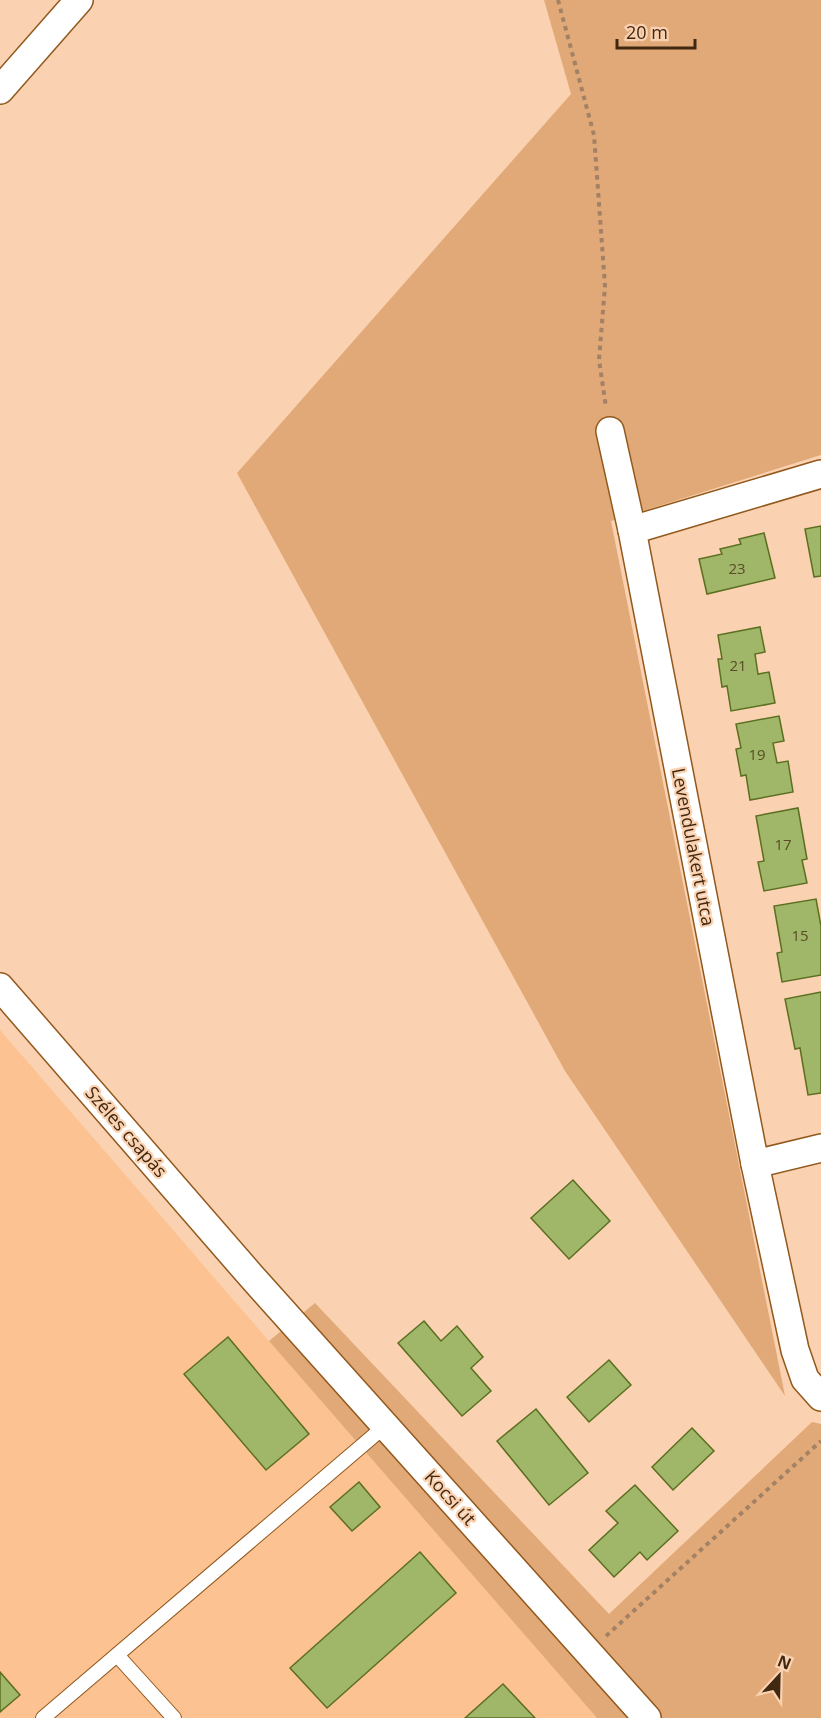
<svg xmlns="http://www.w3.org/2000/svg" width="821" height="1718" viewBox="0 0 821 1718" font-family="'Open Sans',sans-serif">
<rect width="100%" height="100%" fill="#fad2b1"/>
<path fill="#fcc291" d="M0,1030L269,1341L597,1718H0Z"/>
<g fill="#e2a978">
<path d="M544,0H821V455L611,521L785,1396L565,1071L237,473L571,94Z"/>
<path d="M315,1303L609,1614L812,1422L821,1424V1718H597L269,1341Z"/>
</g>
<g fill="#a0b668" stroke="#5c6f20" stroke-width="1.5">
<path d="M821,526V576L814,577L805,529Z"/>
<path d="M764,533L775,578L707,594L699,559L722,554L720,549L741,544L739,539Z"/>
<path d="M760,627L765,652L755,654L758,674L769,672L775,703L731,711L727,686L722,687L718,659H722L718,635Z"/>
<path d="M779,716L784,741L773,743L777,763L788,761L793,792L750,800L746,775L741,776L736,749L741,748L736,724Z"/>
<path d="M798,808L807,859L802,860L807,883L764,891L758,862L764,861L756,816Z"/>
<path d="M816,899L821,926V975L782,982L777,953L782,952L774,906Z"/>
<path d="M821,992V1093L808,1095L800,1048L795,1049L785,999Z"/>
<path d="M573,1180L610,1221L569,1259L531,1218Z"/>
<path d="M424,1321L441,1341L457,1326L483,1357L471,1368L491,1391L462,1416L398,1343Z"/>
<path d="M228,1337L309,1434L266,1470L184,1374Z"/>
<path d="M609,1360L631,1385L589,1422L567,1397Z"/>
<path d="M536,1409L588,1473L549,1505L497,1441Z"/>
<path d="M692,1428L714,1451L673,1490L652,1467Z"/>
<path d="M359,1482L380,1507L352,1531L330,1507Z"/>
<path d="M635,1485L678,1531L647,1560L640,1552L614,1577L589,1550L618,1523L606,1511Z"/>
<path d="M420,1552L456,1593L327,1708L290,1668Z"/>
<path d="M0,1672L20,1695L0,1712Z"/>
<path d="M503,1684L535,1718H465Z"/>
</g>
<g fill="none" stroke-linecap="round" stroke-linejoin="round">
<defs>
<g id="lane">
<path d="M117,1655L174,1718"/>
<path d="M43,1718L385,1426"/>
</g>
<g id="street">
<path d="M0,90L79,0"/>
<path d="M610,431L632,530L755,1164L795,1350L805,1379L821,1397"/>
<path d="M632,530L821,474"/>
<path d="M0,987L252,1277L647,1718"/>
<path d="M755,1164L821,1148"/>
</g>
</defs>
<use href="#lane" stroke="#92581c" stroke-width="16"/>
<use href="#street" stroke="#92581c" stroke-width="30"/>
<g stroke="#a28164" stroke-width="4" stroke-dasharray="4.5 4.5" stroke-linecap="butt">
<path d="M558,0L594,135L605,286L599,360L606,407"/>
<path d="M606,1636L821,1441"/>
</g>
<use href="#lane" stroke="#fff" stroke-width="14"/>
<use href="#street" stroke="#fff" stroke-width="27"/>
</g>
<g text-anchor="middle" stroke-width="4.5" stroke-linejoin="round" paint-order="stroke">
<g font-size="15" fill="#594c26">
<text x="737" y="574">23</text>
<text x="738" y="671">21</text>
<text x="757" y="760">19</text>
<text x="783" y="850">17</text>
<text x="800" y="941">15</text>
</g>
<g font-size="18" fill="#412810" stroke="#fad2b1">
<text transform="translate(693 847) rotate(79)" y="6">Levendulakert utca</text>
<text transform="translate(126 1132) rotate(49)" y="6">Széles csapás</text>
<text transform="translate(450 1498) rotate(48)" y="6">Kocsi út</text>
</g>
</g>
<g transform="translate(779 1676) rotate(22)" stroke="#fad2b1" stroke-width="4.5" paint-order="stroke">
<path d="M0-4.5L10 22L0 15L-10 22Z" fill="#412810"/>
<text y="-9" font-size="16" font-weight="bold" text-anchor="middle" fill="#412810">N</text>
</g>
<path d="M617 39v9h78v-9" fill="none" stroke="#412810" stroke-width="3"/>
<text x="626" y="39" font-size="18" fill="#412810" stroke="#fad2b1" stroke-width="4.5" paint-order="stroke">20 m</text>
</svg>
